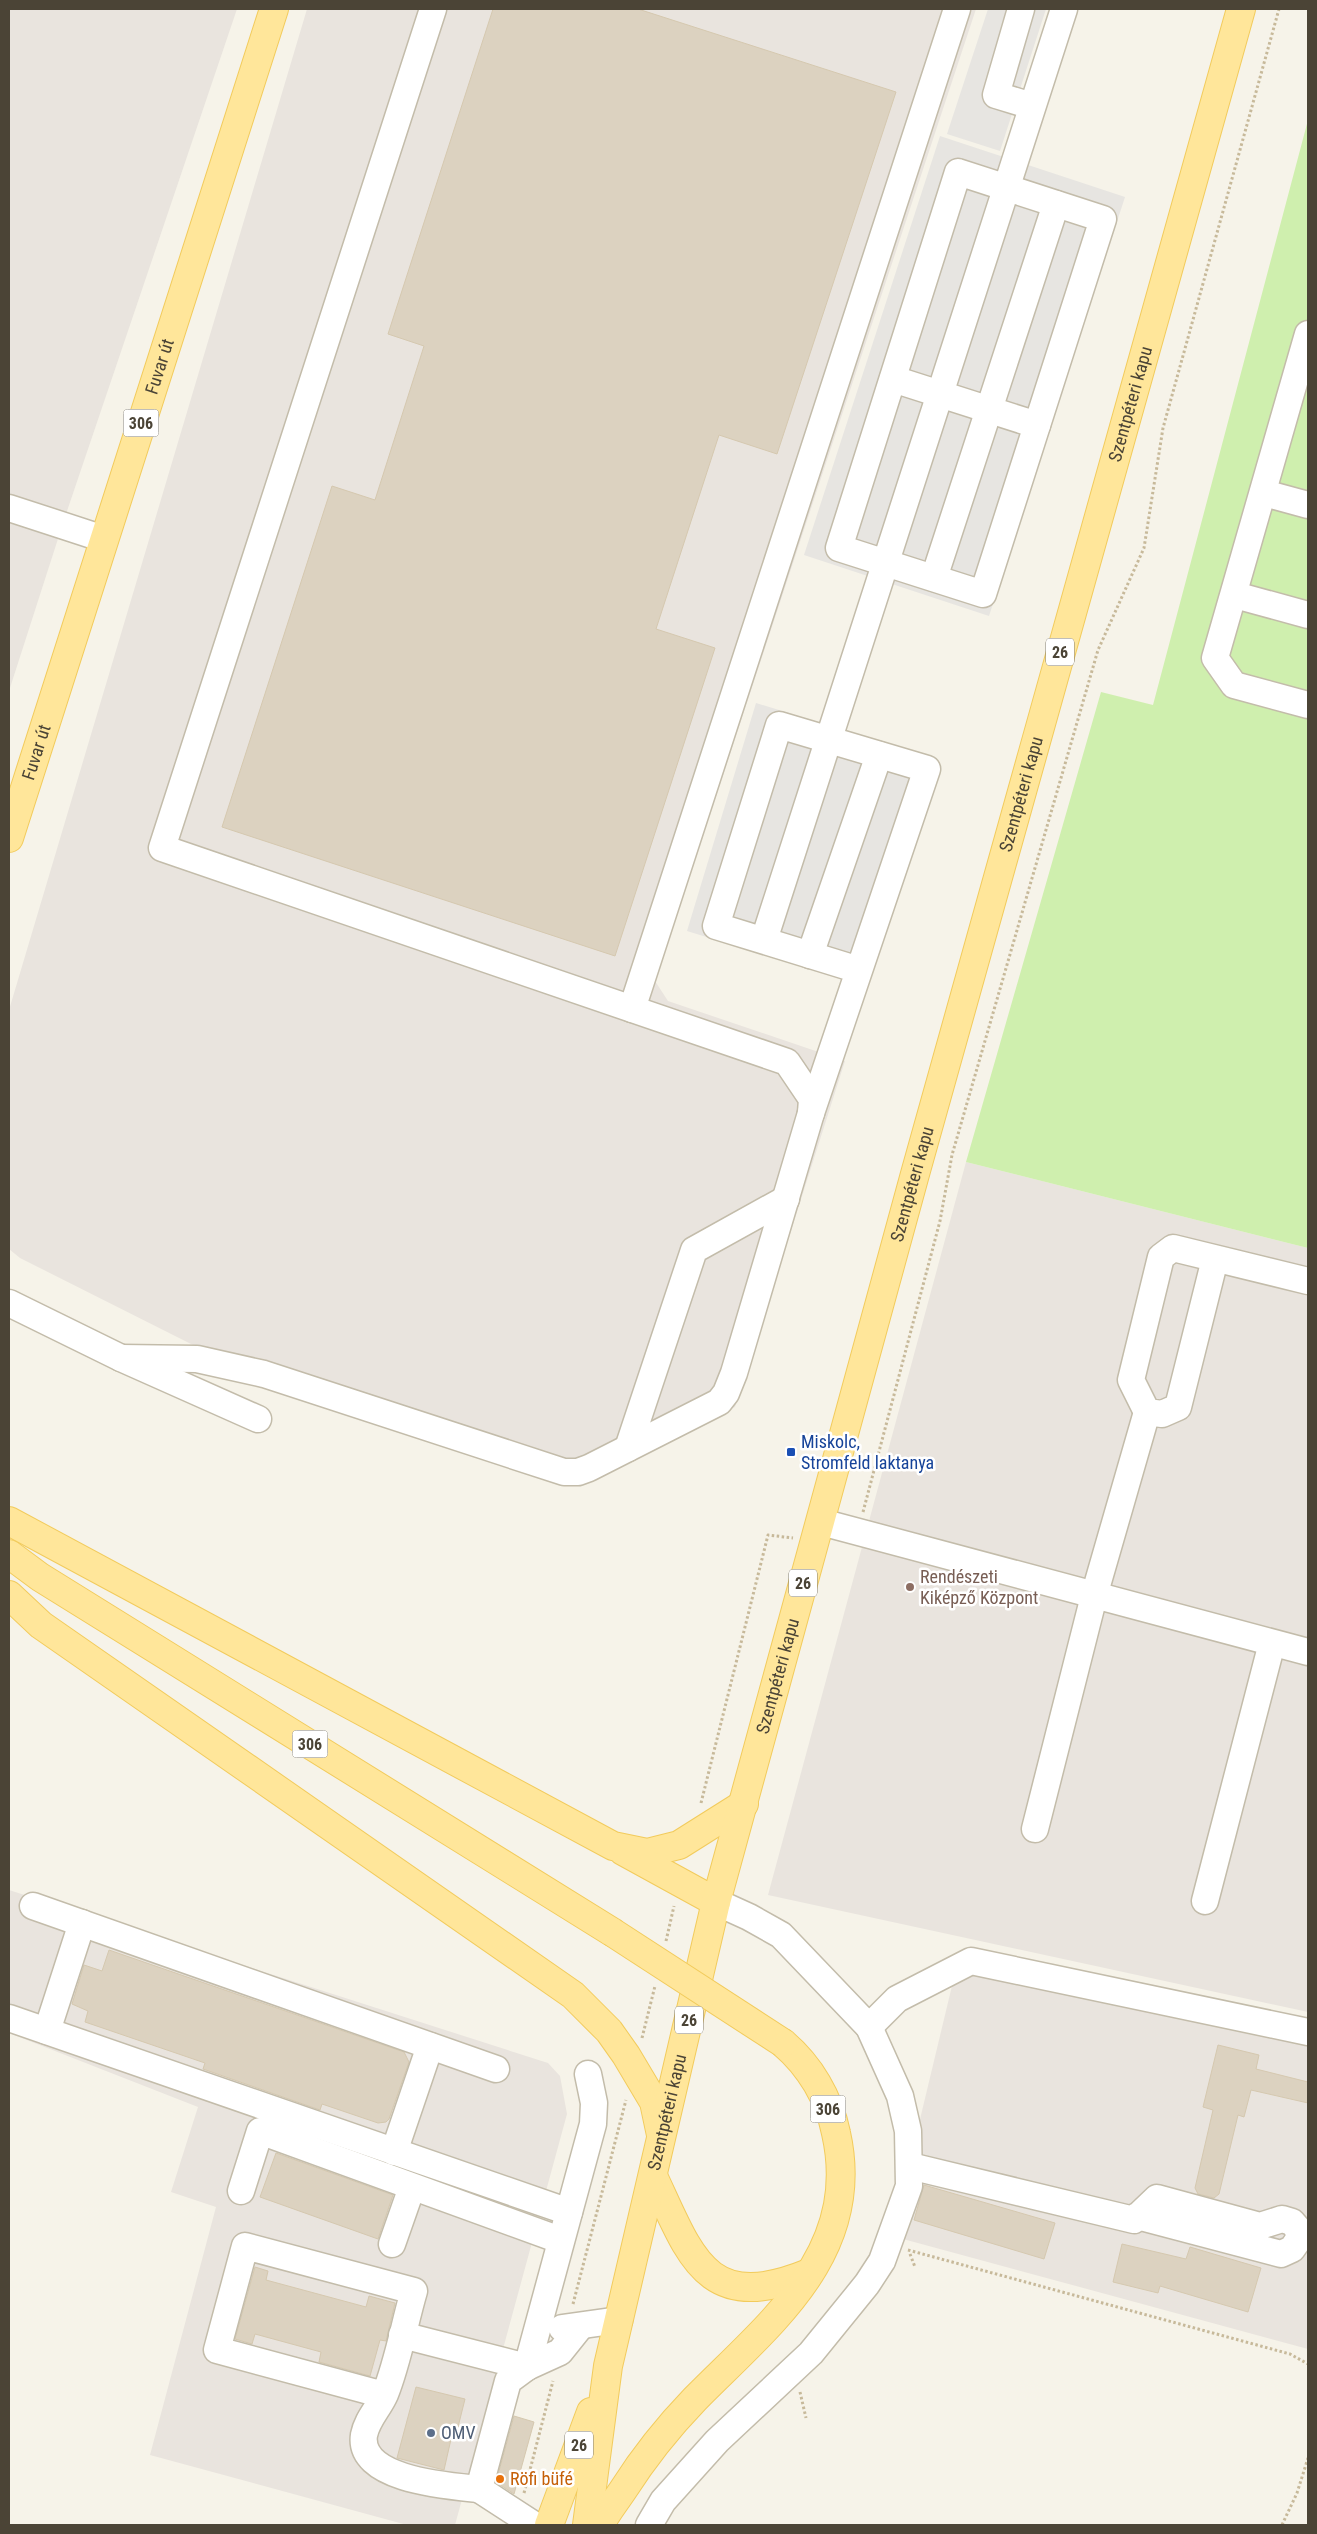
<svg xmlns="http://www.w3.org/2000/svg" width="1317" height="2534" viewBox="0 0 1317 2534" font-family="'Roboto Condensed',sans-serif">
<rect width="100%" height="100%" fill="#f6f3e9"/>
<g fill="#e9e4de">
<path d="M9,9H237L65,517L9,691Z"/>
<path d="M307,9H976L655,981L668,1001L845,1061L735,1407L577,1482L199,1348L20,1258L9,1249V1010Z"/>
<path d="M966,1162L1308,1248V2012L768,1895Z"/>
<path d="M9,1890L548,2063L560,2076L567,2114L455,2525H407L150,2455L216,2207L171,2192L198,2107L9,2033Z"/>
<path d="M957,1965L1308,2042V2349L892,2236Z"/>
</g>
<path fill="#cfefae" d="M1308,120V1248L966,1162L1101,692L1153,705Z"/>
<g fill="#e7e5e1">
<path d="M988,9H1046L1000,151L947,134Z"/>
<path d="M940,136L1125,197L989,616L804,555Z"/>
<path d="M756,703L937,759L868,987L687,931Z"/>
</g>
<g fill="#dcd2c0" stroke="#d5c8af">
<path d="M493,9H638L896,92L777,454L719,435L656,629L715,648L615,956L222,827L332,486L375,500L424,346L388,334Z"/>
<path d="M109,1950L404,2052L409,2062L389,2119L386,2122L378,2123L322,2104L320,2110L203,2069L205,2063L85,2022L88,2011L72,2004L84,1965L102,1971Z"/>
<path d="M1218,2045L1259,2055L1256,2069L1308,2082V2103L1251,2090L1244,2117L1238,2115L1219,2194L1214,2198L1198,2194L1195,2188L1213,2110L1203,2107Z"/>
<path d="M276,2153L393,2195L378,2239L260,2197Z"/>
<path d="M924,2185L1055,2223L1044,2259L914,2220Z"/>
<path d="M1122,2244L1186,2259L1190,2247L1261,2268L1248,2312L1160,2286L1158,2293L1113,2282Z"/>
<path d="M255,2267L268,2271L266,2280L366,2307L369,2296L395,2303L386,2341L380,2340L370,2376L319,2362L321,2352L255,2334L252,2344L235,2339Z"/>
<path d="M416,2387L465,2399L458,2427L454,2426L444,2470L397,2458Z"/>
<path d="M514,2416L534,2422L514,2494L496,2482Z"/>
</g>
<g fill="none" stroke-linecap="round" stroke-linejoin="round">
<defs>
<g id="minor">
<path d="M1021,9L996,95L1032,106"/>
<path d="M958,172L1103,219L983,594L839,548Z"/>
<path d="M1308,334L1215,658L1234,685L1308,705"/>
<path d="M893,379L1037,425"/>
<path d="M1264,493L1308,505"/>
<path d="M9,508L104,539"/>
<path d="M934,578L1056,204"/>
<path d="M1235,595L1308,615"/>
<path d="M764,940L1064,9"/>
<path d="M810,955L879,755"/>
<path d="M632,1009L957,9"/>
<path d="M811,1113L927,769L779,725L716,926L859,970"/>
<path d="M1215,1259L1178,1407L1162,1414L1147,1412L1131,1380L1161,1257L1173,1248L1308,1281"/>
<path d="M9,1303L121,1358L258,1419"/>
<path d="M121,1358L197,1359L264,1374L564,1472H578L589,1468L719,1402L726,1393L734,1373L811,1113L812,1099L787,1062L162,848L433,9"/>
<path d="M628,1448L694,1250L786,1199"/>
<path d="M821,1522L1308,1652"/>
<path d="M1035,1829L1094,1596L1147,1412"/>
<path d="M1205,1901L1272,1643"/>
<path d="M33,1906L496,2069"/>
<path d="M9,2018L569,2212"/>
<path d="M869,2027L897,1999L971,1961L1308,2032"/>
<path d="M47,2031L82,1923"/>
<path d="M394,2152L430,2046"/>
<path d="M910,2166L1134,2220L1157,2198L1260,2226L1282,2219L1292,2222L1298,2229L1299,2239L1292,2249L1281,2254L1137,2216"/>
<path d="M241,2191L260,2131L560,2240"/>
<path d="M392,2244L412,2187"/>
<path d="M562,2328L619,2320"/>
<path d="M402,2335L527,2367"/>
<path d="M527,2367L593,2124L594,2103L588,2074"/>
<path d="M384,2395L217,2350L245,2246L414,2291C404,2325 398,2362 385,2394C379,2408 367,2419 364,2435C357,2480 449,2486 479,2489"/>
<path d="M534,2525L479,2489L508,2381L527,2367L560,2352L580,2327"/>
<path d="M649,2525L663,2501L717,2441L811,2353L867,2284L882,2261L909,2186L908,2131L900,2096L869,2027L781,1935L749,1917L716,1902"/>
</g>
<g id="major">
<path id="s1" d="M9,838L274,9"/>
<path d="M9,1521L613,1846L647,1853L679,1845L744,1804"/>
<path d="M9,1554L40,1577L612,1932"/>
<path d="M9,1595L41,1625L573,1995L609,2031L626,2055L654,2102L661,2135"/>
<path d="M623,1851L716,1902"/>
<path d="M653,2176C691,2257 706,2315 809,2273"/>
<path d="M549,2525L591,2412"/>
<path id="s2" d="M587,2525L608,2366L716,1902L915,1174L1241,9"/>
<path d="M600,2525C606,2513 615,2502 623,2490C644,2457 668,2427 695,2399C770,2323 863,2253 836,2133C829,2098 810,2066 783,2043"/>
</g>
</defs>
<use href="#minor" stroke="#c3bcaa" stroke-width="29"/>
<use href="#major" stroke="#f2cb5c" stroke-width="30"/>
<g stroke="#c7b99a" stroke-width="3" stroke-dasharray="2.5 2.5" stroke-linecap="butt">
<path d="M863,1512L940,1221L952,1155L1098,650L1144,548L1163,428L1279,9"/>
<path d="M701,1803L768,1535L793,1538"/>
<path d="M666,1941L674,1906"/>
<path d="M642,2038L655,1986"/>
<path d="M908,2250L1290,2354L1308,2364"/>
<path d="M910,2254L915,2267"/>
<path d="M573,2304L626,2100"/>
<path d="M800,2392L806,2418"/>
<path d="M524,2493L553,2381"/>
<path d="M1282,2525L1297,2493L1308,2458"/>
</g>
<use href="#minor" stroke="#fff" stroke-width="26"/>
<use href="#major" stroke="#ffe69a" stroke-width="28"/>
<defs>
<path id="major-bridge" d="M612,1932L783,2043"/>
</defs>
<use href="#major-bridge" stroke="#f2cb5c" stroke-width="30" stroke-linecap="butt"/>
<use href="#major-bridge" stroke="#ffe69a" stroke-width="28"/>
</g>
<rect fill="#1a4fb4" stroke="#fff" stroke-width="2" x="786" y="1447" width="10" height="10" rx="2.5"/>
<circle fill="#8d6e63" stroke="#fff" stroke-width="2" cx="910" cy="1587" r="5"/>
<circle fill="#5c6f8a" stroke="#fff" stroke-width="2" cx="431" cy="2433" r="5"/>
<circle fill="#e8710a" stroke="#fff" stroke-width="2" cx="500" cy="2479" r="5"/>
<g text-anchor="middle" stroke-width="5" stroke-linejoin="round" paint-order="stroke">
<g fill="#fff" stroke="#817c72" stroke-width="1">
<rect x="123.5" y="409.5" width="35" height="27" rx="4"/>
<rect x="1046" y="638.5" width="28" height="27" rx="4"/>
<rect x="789" y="1569.5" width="28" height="27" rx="4"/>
<rect x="292.5" y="1730.5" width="35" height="27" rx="4"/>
<rect x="675" y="2006.5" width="28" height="27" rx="4"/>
<rect x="810.5" y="2095.5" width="35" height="27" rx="4"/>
<rect x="565" y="2431.5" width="28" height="27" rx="4"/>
</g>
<g font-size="16" font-weight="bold" fill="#4b4436">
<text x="141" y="429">306</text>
<text x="1060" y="658">26</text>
<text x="803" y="1589">26</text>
<text x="310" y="1750">306</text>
<text x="689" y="2026">26</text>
<text x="828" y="2115">306</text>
<text x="579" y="2451">26</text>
</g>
<g font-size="18" fill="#4b4436" stroke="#fff">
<text dy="6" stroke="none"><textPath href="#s1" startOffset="495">Fuvar út</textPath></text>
<text dy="6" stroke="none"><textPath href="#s2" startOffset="2191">Szentpéteri kapu</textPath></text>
<text dy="6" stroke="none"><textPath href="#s1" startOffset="90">Fuvar út</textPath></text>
<text dy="6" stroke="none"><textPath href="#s2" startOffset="1786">Szentpéteri kapu</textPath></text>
<text dy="6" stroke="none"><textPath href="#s2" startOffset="1381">Szentpéteri kapu</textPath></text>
<text dy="6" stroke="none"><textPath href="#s2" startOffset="871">Szentpéteri kapu</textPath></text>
<text dy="6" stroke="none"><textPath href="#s2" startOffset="421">Szentpéteri kapu</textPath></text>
</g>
<g font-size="18" fill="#164399" stroke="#fff" text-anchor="start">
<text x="801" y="1448">Miskolc,<tspan x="801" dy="21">Stromfeld laktanya</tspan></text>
</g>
<g font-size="18" fill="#785e54" stroke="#fff" text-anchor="start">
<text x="920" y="1583">Rendészeti<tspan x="920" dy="21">Kiképző Központ</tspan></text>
</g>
<g font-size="18" fill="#4e5e75" stroke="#fff" text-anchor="start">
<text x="441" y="2439">OMV</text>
</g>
<g font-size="18" fill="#c56008" stroke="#fff" text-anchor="start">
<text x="510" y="2485">Röfi büfé</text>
</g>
</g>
<rect width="1317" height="2534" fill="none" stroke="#4b4436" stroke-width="20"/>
</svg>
